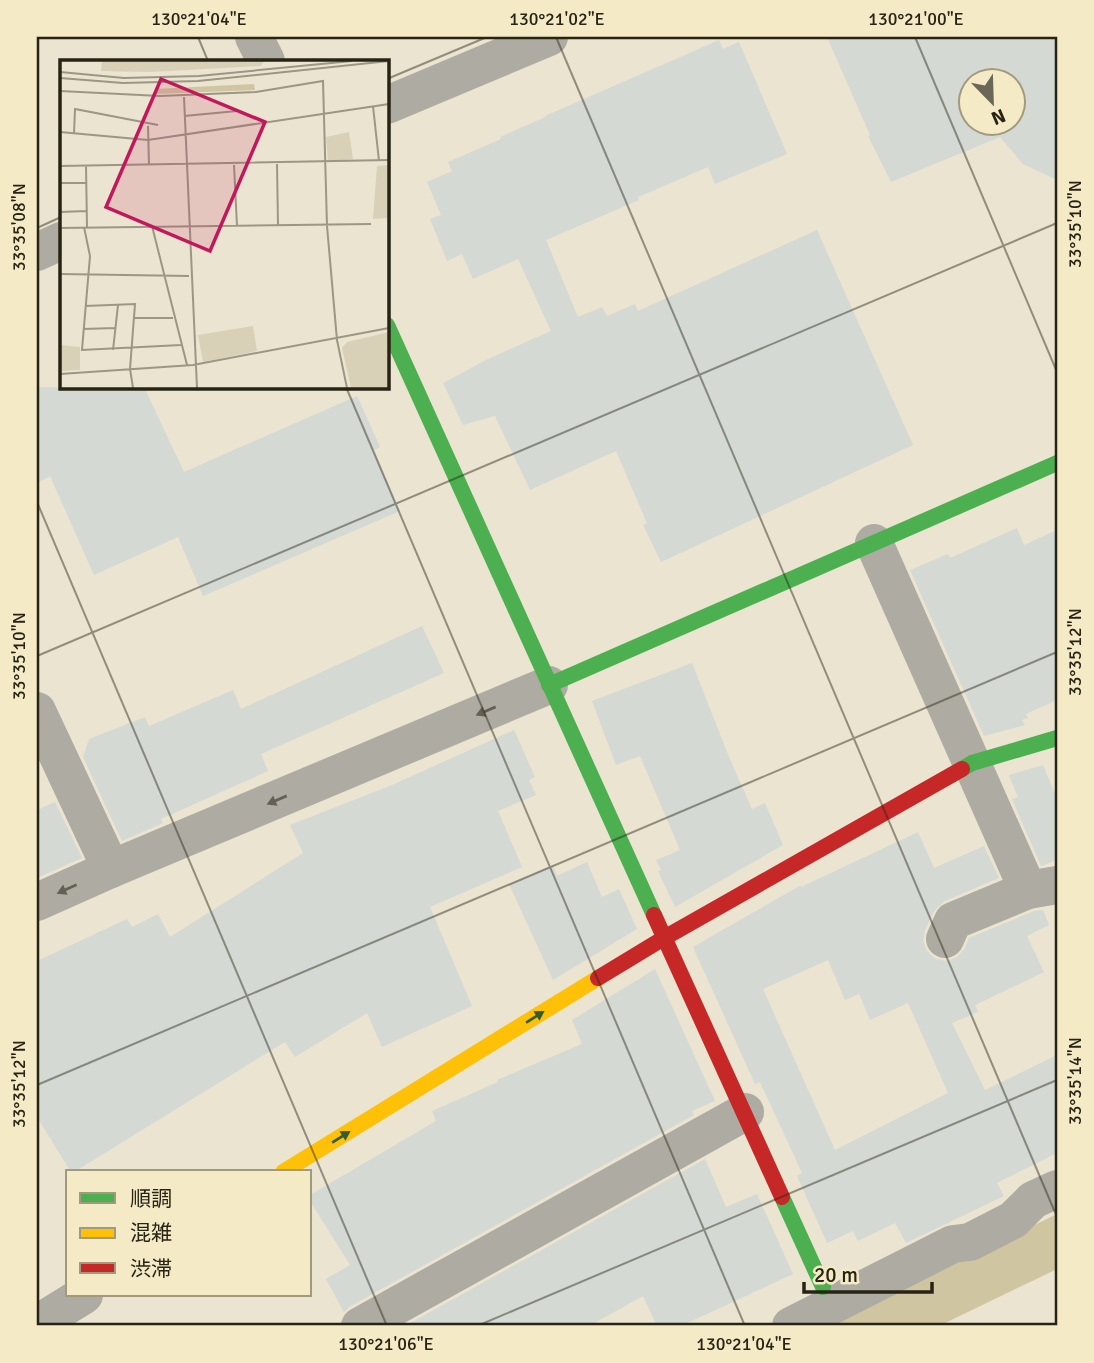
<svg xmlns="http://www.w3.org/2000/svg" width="1094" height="1363" viewBox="0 0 1094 1363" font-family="Signika,'Noto Sans JP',sans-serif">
<rect width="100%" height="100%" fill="#eae4d0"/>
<path fill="#d0c5a1" d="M1057,1214V1269L939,1326H829Z"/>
<g fill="#d4d9d3" fill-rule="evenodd">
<path d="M827,37H1057V180L1023,164L1000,137L891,182L868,136L870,135ZM971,80H1013V122H971Z"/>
<path d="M719,40L723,49L739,42L787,154L715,184L708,167L638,197L639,200L546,240L578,317L602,307L607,316L635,304L638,311L817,230L913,445L661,562L643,525L647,523L616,451L530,490L495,416L463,425L443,383L488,359L551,331L518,259L473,279L462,254L447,261L430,219L441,215L427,182L452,171L448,162L501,139L500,137L545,117V116Z"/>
<path d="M37,387H144L184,472L357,396L380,447L374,450L400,511L203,596L178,537L94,575L50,476L37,483Z"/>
<path d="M1017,528L1024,545L1057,530V700L1026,714L1028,718L1022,720L1025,725L984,736L910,570L948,554L950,558Z"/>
<path d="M422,626L444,673L261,754L268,771L161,819L163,823L122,841L83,757L89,739L145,717L149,726L233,690L241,709Z"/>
<path d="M692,663L729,757L752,809L765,803L783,845L675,907L658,871L661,870L656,860L680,850L640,756L616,765L592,701Z"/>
<path d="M514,730L535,777L529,780L536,795L498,811L522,867L430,907L472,1006L382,1047L367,1013L295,1057L285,1042L74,1172H71L37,1117V961L127,919L132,927L158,914L170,937L303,853L290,825L392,785Z"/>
<path d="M1043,765L1057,798V860L1041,866L1012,799L1018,797L1009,775Z"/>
<path d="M55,802L82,858L37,878V810Z"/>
<path d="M918,832L934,868L984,846L999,878L945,901L934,911L925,930L923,941L927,951L936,959L947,961L957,957L965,948L969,938L1034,911L1043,910L1049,925L1027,936L1044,972L975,1005L978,1012L952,1023L985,1090L1057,1055V1153L997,1183L1004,1196L906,1243L895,1223L858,1241L853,1231L827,1243L797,1176L802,1173L760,1082L755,1084L693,947L801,885V887ZM828,960L845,1000L859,994L870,1020L908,1003L948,1093L835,1150L763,989Z"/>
<path d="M587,862L602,897L619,889L637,929L553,980L509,884L553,865L557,876Z"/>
<path d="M655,969L715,1101L692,1111L694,1115L349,1307L344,1312L326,1279L350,1265L310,1201V1195L436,1121L432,1111L498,1082L497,1080L582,1044L572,1020Z"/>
<path d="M705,1159L726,1207L757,1194L793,1274L681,1326H657L643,1296L589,1326H405Z"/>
</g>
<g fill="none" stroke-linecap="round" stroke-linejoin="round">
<g stroke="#aeaca2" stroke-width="38">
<path d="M254,37L266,61"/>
<path d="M387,105L549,37"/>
<path d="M37,252L61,241"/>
<path d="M874,543L1028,890"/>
<path d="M37,711L111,869"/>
<path d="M37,902L111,869L549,685"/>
<path d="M945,939L953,921L1028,890L1057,885"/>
<path d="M37,1324L84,1295"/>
<path d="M360,1326L745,1112"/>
<path d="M791,1326L953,1244L970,1242L1013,1220L1033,1200L1057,1189"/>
</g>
<g stroke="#4caf50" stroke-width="16">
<path d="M387,325L654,915"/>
<path d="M549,685L1057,463"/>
<path d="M962,769L972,763L1057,738"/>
<path d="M782,1197L823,1287"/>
</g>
<path stroke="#ffc107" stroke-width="16" d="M283,1172L598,978"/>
<g stroke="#c62828" stroke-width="16">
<path d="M654,915L782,1197"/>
<path d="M598,978L664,938L962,769"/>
</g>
</g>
<defs><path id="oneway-solid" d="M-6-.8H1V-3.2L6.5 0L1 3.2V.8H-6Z" transform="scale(1.75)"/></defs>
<g fill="#646154">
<use href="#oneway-solid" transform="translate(486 711) rotate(157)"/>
<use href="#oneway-solid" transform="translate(277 800) rotate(157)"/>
<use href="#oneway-solid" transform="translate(67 889) rotate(156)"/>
</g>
<g fill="#365b2d">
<use href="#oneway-solid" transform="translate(535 1017) rotate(-32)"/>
<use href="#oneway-solid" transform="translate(341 1137) rotate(-32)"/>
</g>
<path fill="none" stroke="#272315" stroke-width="2" stroke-opacity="0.45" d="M198,37L208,61M556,37L1057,1217M915,37L1057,372M387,79L487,37M37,228L61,217M346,387L745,1326M37,502L387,1326M37,656L1057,223M37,1085L1057,652M477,1326L1057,1080"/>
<g transform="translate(60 60)">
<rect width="329" height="329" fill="#eae4d0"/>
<path d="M42,1H204L201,6L89,12L41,11ZM289,72L293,99L268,102L266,77ZM329,105V158L313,159L317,106ZM193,266L197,291L143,302L138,275ZM329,272V328H291L282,288L287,282ZM0,285L20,287V310L0,311Z" fill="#d8d1b7"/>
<path d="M194,24L195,30L95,34V29Z" fill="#d0c5a1"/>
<path fill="none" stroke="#9c9785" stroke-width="2" d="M0,12L64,18L139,16L292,1M0,18L63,23L138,21L329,1M0,31L100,36L196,32L263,21L267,166L277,280L287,328M124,37L137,328M313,46L319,101M124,56L177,51M88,66L89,105M0,72L88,80L329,44M14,74L15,49L98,65M217,104L218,165M174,105L177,166M0,106L329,100M26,106L27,167M0,123H26M0,152L26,151M92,166L127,305M24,167L30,196L22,290L121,285M0,168L311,164M0,214L129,216M25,246L75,244L70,309L73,328M74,258H113M23,269L56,268M53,290L58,245M0,314L133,305L329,268"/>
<path fill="#c2185b" fill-opacity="0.15" stroke="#c2185b" stroke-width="3.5" d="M101,19L205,62L150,191L46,147Z"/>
<rect width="329" height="329" fill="none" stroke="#272315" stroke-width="3.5"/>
</g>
<rect width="1094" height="1363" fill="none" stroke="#f4eac6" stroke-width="77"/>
<rect x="66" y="1170" width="245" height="126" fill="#f4eac6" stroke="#a29a7f" stroke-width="2"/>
<rect x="80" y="1193" width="35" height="10" fill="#4caf50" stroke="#a29a7f" stroke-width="2"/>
<text x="130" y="1206" font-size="21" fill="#272315">順調</text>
<rect x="80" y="1228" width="35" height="10" fill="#ffc107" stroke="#a29a7f" stroke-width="2"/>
<text x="130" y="1240" font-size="21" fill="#272315">混雑</text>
<rect x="80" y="1263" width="35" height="10" fill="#c62828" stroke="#a29a7f" stroke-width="2"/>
<text x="130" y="1276" font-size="21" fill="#272315">渋滞</text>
<g transform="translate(992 102) rotate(157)"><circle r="33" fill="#f4eac6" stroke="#a29a7f" stroke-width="2"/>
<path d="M0-5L12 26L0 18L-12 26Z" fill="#6b6756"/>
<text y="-10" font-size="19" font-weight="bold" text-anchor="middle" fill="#272315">N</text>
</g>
<path d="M804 1282v10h128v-10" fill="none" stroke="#272315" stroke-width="3.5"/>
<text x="814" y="1282" font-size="21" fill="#272315" stroke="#f4eac6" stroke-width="5" paint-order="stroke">20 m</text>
<rect x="38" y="38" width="1018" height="1286" fill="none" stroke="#272315" stroke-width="2.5"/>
<g font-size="18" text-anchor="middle" fill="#272315">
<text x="199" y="25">130°21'04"E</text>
<text x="557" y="25">130°21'02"E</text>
<text x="916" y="25">130°21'00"E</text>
<text transform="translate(1075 224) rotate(-90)" y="6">33°35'10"N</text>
<text transform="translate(19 227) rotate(-90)" y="6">33°35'08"N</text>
<text transform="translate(1075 652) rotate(-90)" y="6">33°35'12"N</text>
<text transform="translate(19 656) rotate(-90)" y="6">33°35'10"N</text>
<text transform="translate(1075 1081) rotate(-90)" y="6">33°35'14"N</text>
<text transform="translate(19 1084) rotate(-90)" y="6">33°35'12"N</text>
<text x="386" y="1350">130°21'06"E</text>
<text x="744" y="1350">130°21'04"E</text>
</g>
</svg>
